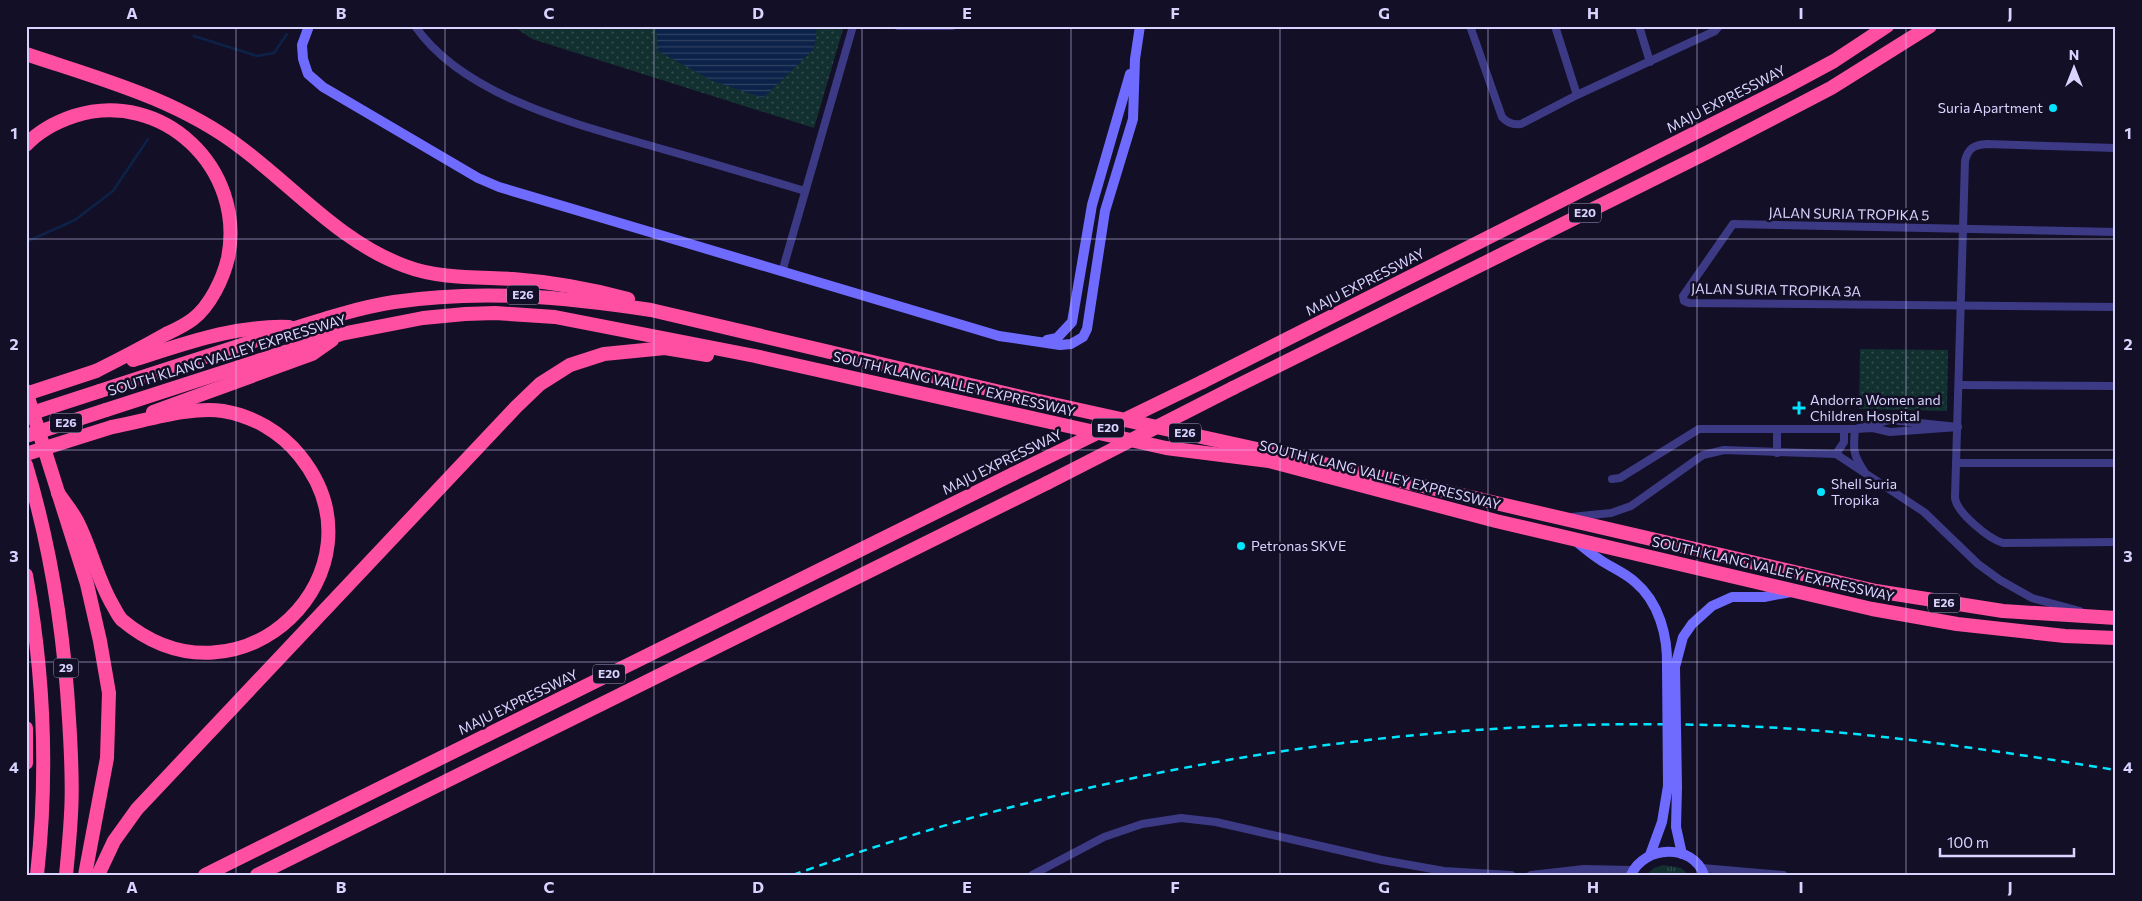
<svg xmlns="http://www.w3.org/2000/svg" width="2142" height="901" viewBox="0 0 2142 901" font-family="Commissioner,sans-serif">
<defs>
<pattern id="grass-tufts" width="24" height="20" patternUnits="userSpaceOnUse" patternTransform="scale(1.25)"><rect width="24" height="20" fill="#12302f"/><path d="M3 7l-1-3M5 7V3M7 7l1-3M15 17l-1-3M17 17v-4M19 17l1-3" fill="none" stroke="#344d4e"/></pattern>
<pattern id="park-dots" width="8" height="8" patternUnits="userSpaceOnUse" patternTransform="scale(1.25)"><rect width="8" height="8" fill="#12302f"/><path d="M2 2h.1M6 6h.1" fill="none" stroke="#344d4e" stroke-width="1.8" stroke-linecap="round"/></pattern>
<pattern id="water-rules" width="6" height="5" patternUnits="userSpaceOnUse" patternTransform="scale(1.25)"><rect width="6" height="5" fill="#0c2248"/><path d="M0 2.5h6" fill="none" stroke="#2f4163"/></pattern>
</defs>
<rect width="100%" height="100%" fill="#130f26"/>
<path fill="url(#grass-tufts)" d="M1663,865L1681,868L1689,875H1646L1654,868Z"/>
<g fill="url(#park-dots)">
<path d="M513,26H844L814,128L532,39Z"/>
<path d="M1860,349L1948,350L1947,411L1859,409Z"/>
</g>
<path fill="url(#water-rules)" d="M656,26H817L814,49L763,98L713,81L658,51Z"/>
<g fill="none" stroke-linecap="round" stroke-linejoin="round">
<g stroke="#0c2248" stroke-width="2.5">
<path d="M194,36L257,56L274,53L287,34"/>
<path d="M26,242L75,220L113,191L148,139"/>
</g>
<g stroke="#3d3a85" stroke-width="8">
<path d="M415,26C464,97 577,124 655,147C705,161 755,176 805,191"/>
<path d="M898,26H952"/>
<path d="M1470,26L1502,117C1507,123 1513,125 1521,124L1577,95L1715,31L1719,26"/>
<path d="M1555,26L1577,95"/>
<path d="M1639,26L1650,62"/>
<path d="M2116,148L1987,144C1974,145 1968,148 1965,161L1955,498C1957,513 1989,539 2003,543L2116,542"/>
<path d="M2116,232L1733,224L1683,296L1684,301L1689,303L2116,307"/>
<path d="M782,272L853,26"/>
<path d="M1959,385L2116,386"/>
<path d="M1890,420L1958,427L1890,432L1873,428L1855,429Z"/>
<path d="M1777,429V453"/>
<path d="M1836,454L1844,442V429"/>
<path d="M1956,463H2116"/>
<path d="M1612,479L1620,478L1699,429H1855C1853,449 1853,455 1864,471"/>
<path d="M1571,517L1611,513L1631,506L1703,455L1724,450L1836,454L1924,512L1978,564L2000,580L2032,598L2080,611"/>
<path d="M1702,868L1783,875"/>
<path d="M1032,875L1104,837L1142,824L1181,818L1216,822L1382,860L1444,871L1511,875"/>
<path d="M1531,875L1584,869L1633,870"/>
</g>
<g stroke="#6f6bff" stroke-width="10">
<path d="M309,26L302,45L303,59L308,74L323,87L478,178L499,187L999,336L1060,345L1071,344L1083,337L1087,329L1105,211L1133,119L1135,59L1140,26"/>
<path d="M1047,340L1057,338L1072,322L1092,205L1130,74"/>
<path d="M1577,542C1584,548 1591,554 1599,559C1610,567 1624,572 1635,582C1659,602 1668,636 1667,667"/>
<path d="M1675,667L1683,637L1692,624L1712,606L1732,597H1764L1791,592"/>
<path d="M1677,787L1676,827L1682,854"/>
<path d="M1650,855L1662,822L1668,786"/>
<path d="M1631,875C1644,845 1693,843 1704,875"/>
</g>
<g stroke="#ff4fa3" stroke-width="14">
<path d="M26,54C100,79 177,99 240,147C294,187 340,242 405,266C439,279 476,277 513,279C552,282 591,289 628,299"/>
<path d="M26,145C39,131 56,122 74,116C163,88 246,169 228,258C223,279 210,306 193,319C185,325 175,330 166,334C143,347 120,359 96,371"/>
<path d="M133,360C184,344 234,325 289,327"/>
<path d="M1202,382L1782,89L1834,61L1887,26"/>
<path d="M1233,388L1708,152L1831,88L1930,26"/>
<path d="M26,391L87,584L100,641L109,693L107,758L85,875"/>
<path d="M100,391C154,373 208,356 263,338C306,325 350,309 394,302C481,289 565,297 651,310L1030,399L1401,481L1876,591L2003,611L2116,618"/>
<path d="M106,410L341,334L423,318L465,314L495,313L555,317L755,356L1166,448L1269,461L1496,521L1872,609L1957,624L2065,636L2116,638"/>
<path d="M153,412L312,354L332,340"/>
<path d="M26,465C51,548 64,632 69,719C71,750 73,783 71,814C70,834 68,855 66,875"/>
<path d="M58,493C64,502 72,511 77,521C91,548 97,578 112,604C115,609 118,616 122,620C241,720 392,570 300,456C281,432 253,416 223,411C190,406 145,421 112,427"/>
<path d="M26,575C44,673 48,776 37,875"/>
<path d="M26,728V763"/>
<path d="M98,875L114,841L137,809L516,407L540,384L570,365L604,354L665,348L707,355"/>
<path d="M205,875L1013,474"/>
<path d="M257,875L1047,483"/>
</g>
<path stroke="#00e5ff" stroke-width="2.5" stroke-dasharray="8 6" stroke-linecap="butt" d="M793,875C1109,761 1446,709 1781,728C1893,735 2005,752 2116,770"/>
<g stroke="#6f6bff" stroke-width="10">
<path d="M1667,667L1668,786"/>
<path d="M1675,667L1677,787"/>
</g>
<g stroke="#ff4fa3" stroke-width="14">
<path d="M26,394L96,371"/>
<path d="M26,415L100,391"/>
<path d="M26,436L106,410"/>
<path d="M26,454L112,427"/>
<path d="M1013,474L1202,382"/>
<path d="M1047,483L1233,388"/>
</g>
</g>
<path fill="none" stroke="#d9d4ff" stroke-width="1" stroke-opacity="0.55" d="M236,26V875M445,26V875M654,26V875M862,26V875M1071,26V875M1280,26V875M1488,26V875M1697,26V875M1906,26V875M26,239H2116M26,450H2116M26,662H2116"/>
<g fill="#00e5ff" stroke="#130f26" stroke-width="2">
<circle cx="2053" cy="108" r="5"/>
<path d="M1796.5 400.5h5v5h5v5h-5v5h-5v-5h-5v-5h5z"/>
<circle cx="1821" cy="492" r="5"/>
<circle cx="1241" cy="546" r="5"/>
</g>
<g text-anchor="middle" stroke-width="5" stroke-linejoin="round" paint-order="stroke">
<g fill="#130f26" stroke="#9e99be" stroke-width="1">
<rect x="1569" y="203.5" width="32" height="19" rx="4"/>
<rect x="507" y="285.5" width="32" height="19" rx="4"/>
<rect x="50" y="413.5" width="32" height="19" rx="4"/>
<rect x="1092" y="418.5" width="32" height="19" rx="4"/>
<rect x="1169" y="423.5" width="32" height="19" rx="4"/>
<rect x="1928" y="593.5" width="32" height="19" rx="4"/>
<rect x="53.5" y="658.5" width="25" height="19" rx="4"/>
<rect x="593" y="664.5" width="32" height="19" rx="4"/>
</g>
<g font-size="12" font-weight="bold" fill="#d9d4ff">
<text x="1585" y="217">E20</text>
<text x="523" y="299">E26</text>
<text x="66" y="427">E26</text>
<text x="1108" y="432">E20</text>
<text x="1185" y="437">E26</text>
<text x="1944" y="607">E26</text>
<text x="66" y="672">29</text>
<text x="609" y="678">E20</text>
</g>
<g font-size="14" fill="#d9d4ff" stroke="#130f26">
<text transform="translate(1726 99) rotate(-27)" y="5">MAJU EXPRESSWAY</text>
<text transform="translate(1849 214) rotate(1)" y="5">JALAN SURIA TROPIKA 5</text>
<text transform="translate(1365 282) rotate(-27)" y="5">MAJU EXPRESSWAY</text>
<text transform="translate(1776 290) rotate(1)" y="5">JALAN SURIA TROPIKA 3A</text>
<text transform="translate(227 355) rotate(-17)" y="5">SOUTH KLANG VALLEY EXPRESSWAY</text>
<text transform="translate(954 384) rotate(13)" y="5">SOUTH KLANG VALLEY EXPRESSWAY</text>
<text transform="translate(1002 462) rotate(-26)" y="5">MAJU EXPRESSWAY</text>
<text transform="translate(1380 475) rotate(14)" y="5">SOUTH KLANG VALLEY EXPRESSWAY</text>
<text transform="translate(1773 569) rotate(13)" y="5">SOUTH KLANG VALLEY EXPRESSWAY</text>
<text transform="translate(518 702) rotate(-26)" y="5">MAJU EXPRESSWAY</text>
</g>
<g font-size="14" fill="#d9d4ff" stroke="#130f26" text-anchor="start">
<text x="2043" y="113" text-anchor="end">Suria Apartment</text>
<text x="1810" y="405">Andorra Women and<tspan x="1810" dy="16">Children Hospital</tspan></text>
<text x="1831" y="489">Shell Suria<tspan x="1831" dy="16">Tropika</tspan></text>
<text x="1251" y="551">Petronas SKVE</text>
</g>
</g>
<rect width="2142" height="901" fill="none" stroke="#130f26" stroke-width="55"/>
<g transform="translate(2074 68)" stroke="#130f26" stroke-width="4" paint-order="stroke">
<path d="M0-4L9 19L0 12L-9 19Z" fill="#d9d4ff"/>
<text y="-8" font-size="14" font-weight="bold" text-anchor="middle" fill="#d9d4ff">N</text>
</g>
<path d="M1940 848v8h134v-8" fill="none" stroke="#d9d4ff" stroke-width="2.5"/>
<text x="1947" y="848" font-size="15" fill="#d9d4ff" stroke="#130f26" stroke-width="4" paint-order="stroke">100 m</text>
<rect x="28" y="28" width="2086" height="846" fill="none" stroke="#d9d4ff" stroke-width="2"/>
<g font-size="16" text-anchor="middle" font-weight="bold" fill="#d9d4ff">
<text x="132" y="19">A</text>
<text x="341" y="19">B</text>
<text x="549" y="19">C</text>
<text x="758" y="19">D</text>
<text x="967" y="19">E</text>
<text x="1175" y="19">F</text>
<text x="1384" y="19">G</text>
<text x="1593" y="19">H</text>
<text x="1801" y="19">I</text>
<text x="2010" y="19">J</text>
<text x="14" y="139">1</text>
<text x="2128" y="139">1</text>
<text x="14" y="350">2</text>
<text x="2128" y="350">2</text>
<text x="14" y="562">3</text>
<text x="2128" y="562">3</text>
<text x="14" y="773">4</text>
<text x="2128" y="773">4</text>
<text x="132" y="893">A</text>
<text x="341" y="893">B</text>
<text x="549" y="893">C</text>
<text x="758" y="893">D</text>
<text x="967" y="893">E</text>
<text x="1175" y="893">F</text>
<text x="1384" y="893">G</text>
<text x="1593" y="893">H</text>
<text x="1801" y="893">I</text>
<text x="2010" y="893">J</text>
</g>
</svg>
